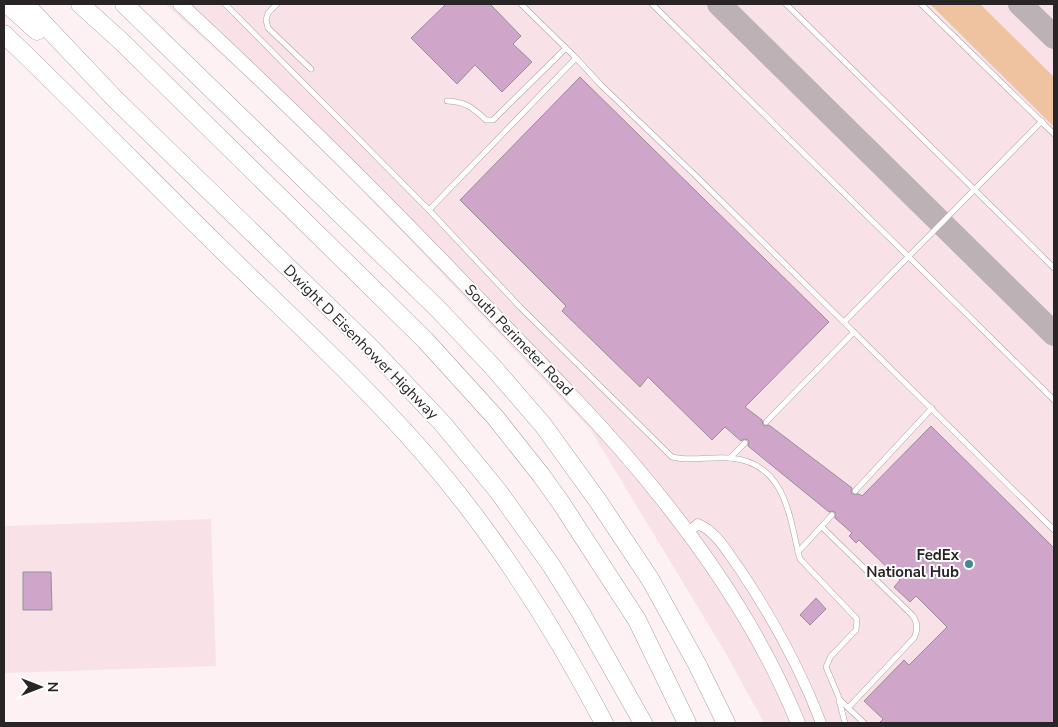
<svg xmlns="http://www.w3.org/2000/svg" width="1058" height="727" viewBox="0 0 1058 727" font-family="'Nunito Sans',sans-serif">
<rect width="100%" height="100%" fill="#fdf1f4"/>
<g fill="#f8e2e8">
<path d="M165,4H1054V723H764L725,652L590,429L347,174L253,83Z"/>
<path d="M211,519L216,666L4,673V526Z"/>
</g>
<path fill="#efc39f" d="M930,4H980L1054,77V127Z"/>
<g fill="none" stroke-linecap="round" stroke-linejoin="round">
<g stroke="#bcb2b5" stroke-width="24">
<path d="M719,4L1054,334"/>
<path d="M1020,4L1054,37"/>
</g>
</g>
<g fill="#d0a5ca" stroke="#988f96">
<path d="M446,4H490L521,36L513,44L532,62L502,92L475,65L457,84L411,38Z"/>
<path d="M580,77L829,322L745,407L762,420L763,425L765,426L769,425L852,488L851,492L852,494H859L862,496L931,426L1054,548V723H879L883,719L864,701L904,660L909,665L947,627L916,596L910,602L894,587L900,580L859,540L856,543L849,536L852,533L835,518V512L832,511L829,512L748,446L749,442L748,440L744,439L741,441L725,427L712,440L648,377L640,387L562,311L566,306L460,200Z"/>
<path d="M23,572H51L52,610H23Z"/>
<path d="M816,598L826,609L810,625L800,615Z"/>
</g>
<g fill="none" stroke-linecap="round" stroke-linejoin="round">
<defs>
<g id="lane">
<path d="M225,4L429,210L520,307L672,457C691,462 710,456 730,458C782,462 789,510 798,552"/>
<path d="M277,4L268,13L266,20L268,28L311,69"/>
<path d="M521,4L576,58L601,85L697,177L1054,530"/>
<path d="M652,4L1054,400"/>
<path d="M786,4L1054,268"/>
<path d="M921,4L1054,134"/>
<path d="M447,101C466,102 472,107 486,120H493L566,48"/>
<path d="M429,210L576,58"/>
<path d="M844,322L1042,121"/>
<path d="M766,422L854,332"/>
<path d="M730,458L745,443"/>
<path d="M855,491L932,408"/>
<path d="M832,515L798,552L800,559L857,619L856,630L831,656L826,667L840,700L864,723"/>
<path d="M822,527L912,615C918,622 918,630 914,638L848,708"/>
<path d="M839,700L845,723"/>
</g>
<path id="street" d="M687,533L698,524C717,532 727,552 739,568C772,617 800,668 821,723"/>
<path id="secondary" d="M180,4C290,106 394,209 497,318C521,343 546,368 570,394C660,488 749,602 798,723"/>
<g id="highway">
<path d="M7,4L37,31"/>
<path d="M25,4L115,99L371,348L443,424L498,491L551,565L581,613L643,723"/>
<path d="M80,4L122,42L425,340L495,417L541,475L561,503L637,620L687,723"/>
<path d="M124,4L438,309L492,366L543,425L598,501L650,579L697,664L726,723"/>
<path d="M4,34C75,102 144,173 214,242C284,311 357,377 422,451C495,534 553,626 604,723"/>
</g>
</defs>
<use href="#lane" stroke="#aca0a3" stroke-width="6"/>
<use href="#street" stroke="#aca0a3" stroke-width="11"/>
<use href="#secondary" stroke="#aca0a3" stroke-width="15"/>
<use href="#highway" stroke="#aca0a3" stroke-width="19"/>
<use href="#lane" stroke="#fff" stroke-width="5"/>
<use href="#street" stroke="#fff" stroke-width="10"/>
<use href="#secondary" stroke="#fff" stroke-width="14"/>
<use href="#highway" stroke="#fff" stroke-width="18"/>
</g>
<circle fill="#428794" stroke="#fff" stroke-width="2" cx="969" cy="564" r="5"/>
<g text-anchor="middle" stroke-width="4" stroke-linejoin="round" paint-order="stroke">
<g font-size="15" fill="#292426" stroke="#fff">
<text transform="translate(519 340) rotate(46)" y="5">South Perimeter Road</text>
<text transform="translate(361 342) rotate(45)" y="5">Dwight D Eisenhower Highway</text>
</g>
<g font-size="15" font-weight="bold" fill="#292426" stroke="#fff" text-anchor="end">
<text x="959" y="560">FedEx<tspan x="959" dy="17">National Hub</tspan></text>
</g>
</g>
<rect width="1058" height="727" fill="none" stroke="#292426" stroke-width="10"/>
<g transform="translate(40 687) rotate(90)" stroke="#ffffff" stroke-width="4" paint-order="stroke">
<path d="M0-4L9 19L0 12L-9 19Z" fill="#292426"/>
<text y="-8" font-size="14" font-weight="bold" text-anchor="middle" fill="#292426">N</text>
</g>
</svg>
